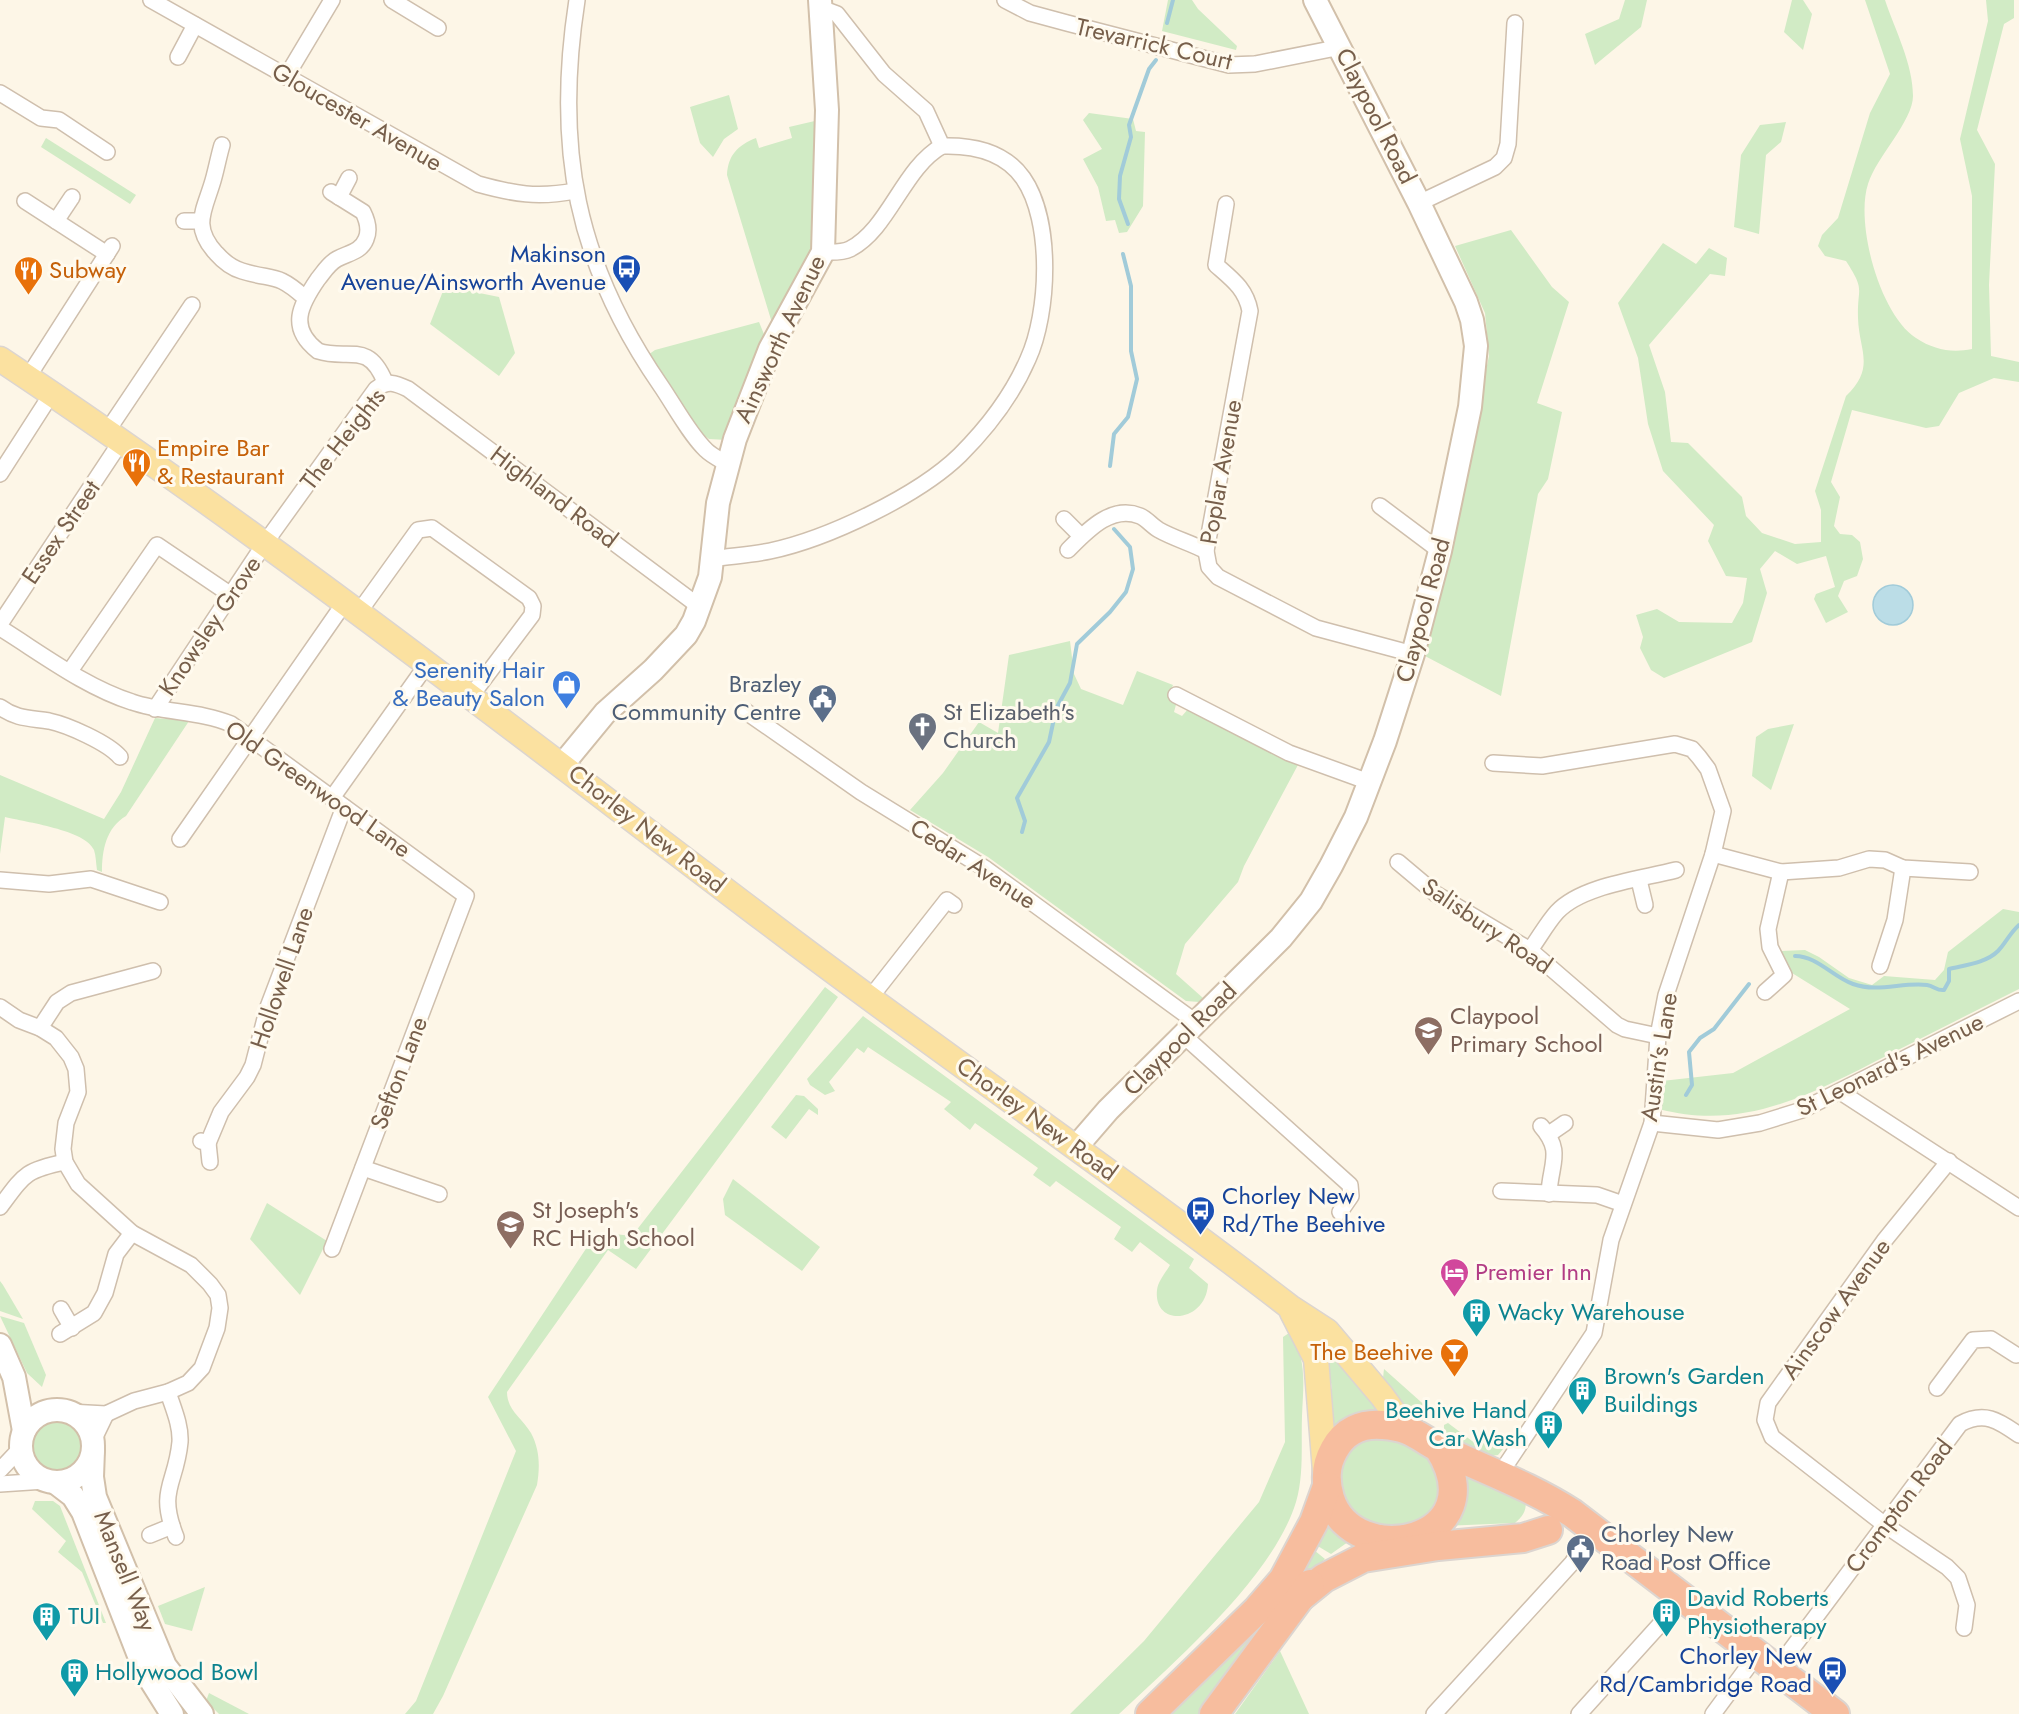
<svg xmlns="http://www.w3.org/2000/svg" width="2019" height="1714" viewBox="0 0 2019 1714" font-family="Jost,sans-serif">
<rect width="100%" height="100%" fill="#fdf6e7"/>
<g fill="#d1ebc5">
<path d="M1168,0H1192L1198,9L1237,46L1236,50L1162,31Z"/>
<path d="M1625,0H1647L1641,27L1595,65L1585,34L1619,19Z"/>
<path d="M1792,0H1803L1812,14L1803,50L1784,32Z"/>
<path d="M1865,0H1885C1895,30 1913,64 1913,96C1913,121 1877,156 1868,184C1855,224 1880,315 1916,338C1934,350 1952,353 1972,349V196L1960,139L1988,21L1986,0H2014V18L2004,24L1977,130L1995,164L1989,285L1991,356L2019,362V382L1994,378L1959,393L1939,426L1926,428L1852,410L1831,482L1840,497L1834,526L1840,534L1852,535L1860,542L1863,559L1857,576L1844,581L1838,596L1848,612L1826,623L1814,599L1816,594L1835,587L1826,556L1797,564L1775,551L1760,569L1767,593L1752,642L1664,678L1651,670L1640,648L1643,637L1636,615L1657,609L1679,622L1732,623L1743,603L1747,578L1726,576L1708,541L1714,525L1663,471L1648,424L1638,358L1618,303L1663,243L1696,264L1709,248L1727,258L1725,276L1710,274L1649,345L1665,392L1671,442L1688,443L1742,497L1746,516L1762,533L1795,544L1821,542V510L1815,491L1846,396C1876,367 1859,351 1858,318C1857,286 1866,292 1846,261L1825,256L1818,246L1822,235L1838,218L1870,113L1890,74Z"/>
<path d="M729,95L738,129L724,139L713,157L700,143L690,107Z"/>
<path d="M1089,113L1133,119L1136,131L1145,132L1143,206L1127,232L1119,233L1115,220L1106,221L1098,187L1083,159L1102,149L1083,120Z"/>
<path d="M819,120L814,245L775,322L772,323L727,175C728,155 738,145 756,138L759,148L792,138L789,127Z"/>
<path d="M1786,122L1781,142L1766,155L1759,234L1734,227L1741,155L1760,125Z"/>
<path d="M46,138L136,195L130,204L41,147Z"/>
<path d="M1511,230L1552,287L1569,302L1537,403L1562,412L1548,479L1538,494L1501,696L1425,656L1489,356L1485,313L1455,246Z"/>
<path d="M445,286L499,297L515,353L499,376L430,324Z"/>
<path d="M759,322L770,349L727,440L709,439L701,433L648,355L655,350Z"/>
<path d="M1070,641L1074,674L1081,689L1123,705L1137,671L1173,685L1168,697L1177,701L1174,712L1182,716L1189,708L1299,763L1244,866L1238,882L1185,944L1176,974L1203,998L1199,1002L1186,1001L988,857L910,810L943,773L979,722L998,733L1009,655Z"/>
<path d="M155,718L189,721L126,816C106,828 102,850 102,872L97,870C96,864 96,856 94,850C86,830 25,822 5,817L0,854V775L104,819L121,792Z"/>
<path d="M1794,724L1771,790L1752,776L1756,737L1768,729Z"/>
<path d="M2003,909L2019,912V989C1975,1011 1932,1033 1888,1055C1813,1093 1745,1132 1659,1109L1662,1081L1733,1073L1850,1009L1792,973L1781,951L1805,950L1819,957L1849,978L1872,985L1884,976L1935,980L1944,970L1948,952Z"/>
<path d="M825,987L838,997L636,1269L608,1250L507,1392C507,1410 522,1418 531,1433C540,1450 540,1467 537,1485L443,1696L433,1714H405L416,1701L516,1451L488,1397L597,1232L632,1236Z"/>
<path d="M863,1016L1194,1259L1189,1268L1208,1284C1206,1323 1153,1328 1157,1290C1158,1281 1166,1272 1170,1265L1140,1242L1132,1252L1114,1239L1121,1227L1056,1181L1050,1187L1033,1175L1038,1168L975,1123L970,1130L944,1109L951,1102L868,1047L864,1053L857,1048L829,1082L835,1091L825,1095L810,1085L807,1079Z"/>
<path d="M796,1095L804,1096L818,1109V1115L809,1109L786,1139L771,1127Z"/>
<path d="M733,1179L820,1247L802,1271L725,1215L723,1199Z"/>
<path d="M267,1203L327,1241L300,1295L250,1239Z"/>
<path d="M0,1281L3,1285L23,1319L0,1311Z"/>
<path d="M0,1316L24,1323L46,1375L42,1387L27,1373Z"/>
<path d="M1289,1333C1308,1357 1303,1387 1302,1416C1301,1444 1304,1475 1296,1502C1273,1577 1176,1660 1119,1714H1070L1144,1641L1259,1502L1285,1442L1283,1337Z"/>
<path d="M1338,1355L1383,1410L1331,1428L1332,1389L1328,1363Z"/>
<path d="M1384,1369L1430,1410L1434,1414L1432,1420C1412,1422 1394,1392 1383,1378Z"/>
<circle cx="56" cy="1447" r="25"/>
<path d="M1448,1423L1480,1447L1487,1439L1503,1449L1498,1455L1484,1457L1444,1436V1425Z"/>
<path d="M1371,1435L1412,1442L1443,1474L1434,1518C1422,1521 1396,1530 1384,1528C1350,1524 1331,1483 1346,1454C1350,1444 1363,1440 1371,1435Z"/>
<path d="M1458,1469L1525,1497C1527,1509 1525,1514 1515,1523L1443,1526Z"/>
<path d="M35,1501H53L60,1506L106,1623H103L82,1572L58,1552L66,1541L32,1509Z"/>
<path d="M1330,1512L1355,1537L1331,1554L1316,1545Z"/>
<path d="M1314,1550L1325,1559L1301,1583L1204,1714H1167Z"/>
<path d="M205,1587L192,1631L165,1624L158,1606Z"/>
<path d="M1280,1651L1309,1714H1235Z"/>
<path d="M209,1693L249,1714H219L206,1701Z"/>
</g>
<circle fill="#bbdde7" stroke="#a1cbd9" stroke-width="1.5" cx="1893" cy="605" r="20"/>
<g fill="none" stroke-linecap="round" stroke-linejoin="round">
<g stroke="#a1cbd9" stroke-width="4">
<path d="M1167,23L1173,0"/>
<path d="M1128,224L1119,199L1120,176L1131,137L1129,125L1149,69L1156,60"/>
<path d="M1110,466L1114,434L1128,417L1137,379L1131,351V286L1123,254"/>
<path d="M1022,832L1025,821L1017,798L1049,742L1056,709L1070,683L1077,644L1110,612L1126,592L1133,569L1130,547L1114,529"/>
<path d="M1795,956C1817,956 1833,977 1853,984C1878,993 1902,982 1927,985C1934,986 1937,991 1944,990L1949,981V969C1965,965 1986,963 1998,951C2006,943 2009,934 2019,925"/>
<path d="M1686,1095L1692,1085L1689,1052L1700,1038L1714,1029L1749,984"/>
</g>
<defs>
<g id="street">
<path d="M151,0L478,184C514,194 537,198 575,191"/>
<path d="M392,0L438,28"/>
<path d="M577,0C554,148 576,263 661,386C674,405 690,435 706,450C712,456 721,460 729,465"/>
<path d="M1005,0L1030,13L1067,23L1229,65L1255,64L1341,47"/>
<path d="M178,57L195,25"/>
<path d="M286,77L332,0"/>
<path d="M0,93L41,118L59,120L107,152"/>
<path d="M222,145C219,155 217,166 214,177C206,208 190,225 216,253C223,261 232,268 242,271C274,281 276,272 304,297"/>
<path d="M331,192L363,212C367,220 370,230 366,239C361,252 348,253 337,259C328,264 324,272 318,279C300,305 288,328 318,351C348,361 368,340 385,382"/>
<path d="M339,197L349,178"/>
<path d="M25,201L107,254"/>
<path d="M1419,203L1495,167L1504,158L1508,144L1515,23"/>
<path d="M1226,204L1216,265C1232,279 1246,289 1250,311L1206,551L1209,567L1218,577L1316,628L1413,654"/>
<path d="M56,221L72,197"/>
<path d="M184,221H201"/>
<path d="M823,252C832,252 842,253 850,249C889,229 903,168 942,146"/>
<path d="M28,377L112,246"/>
<path d="M108,430L192,305"/>
<path d="M0,474L52,393"/>
<path d="M1380,506L1440,551"/>
<path d="M1064,519L1081,536"/>
<path d="M1068,550C1086,532 1111,504 1140,516C1147,519 1152,526 1159,530C1173,538 1191,543 1206,551"/>
<path d="M712,559C731,556 751,555 770,551C827,539 918,496 960,455C988,427 1012,396 1028,359C1049,313 1053,221 1023,178C1004,151 972,145 942,146L926,111L884,74L837,14L821,8"/>
<path d="M359,612L418,530L432,528L529,598L533,606L532,615L471,696"/>
<path d="M0,624L122,440"/>
<path d="M0,628C42,654 85,687 132,702C164,713 200,711 231,724L466,896L332,1249"/>
<path d="M70,671L157,545L231,595"/>
<path d="M1176,695L1289,753L1369,782"/>
<path d="M0,707C16,719 30,718 49,721C68,725 108,743 120,757"/>
<path d="M155,709L265,543L376,389C388,380 395,383 408,389L700,607"/>
<path d="M745,711L861,792L986,869L1197,1023"/>
<path d="M1493,763L1542,766L1675,744L1692,749L1699,757L1708,769L1723,811L1713,854L1666,995L1658,1036L1652,1123L1611,1240L1594,1333L1500,1474"/>
<path d="M332,798L428,663"/>
<path d="M180,839L345,602"/>
<path d="M1713,854L1781,872L1839,868L1869,859L1885,860L1903,868L1970,872"/>
<path d="M1398,862L1436,894L1530,950L1617,1025L1625,1029L1658,1036"/>
<path d="M0,880L49,884L91,879L160,902"/>
<path d="M1639,880L1645,905"/>
<path d="M1530,950C1539,938 1547,923 1557,912C1582,885 1642,879 1676,870"/>
<path d="M1880,966L1895,920L1903,868"/>
<path d="M1765,992L1784,975L1770,947L1768,929L1781,872"/>
<path d="M870,998L947,900L954,905"/>
<path d="M0,1007L19,1020L40,1028L56,1038L71,1057L76,1069L78,1092L66,1123L63,1149L65,1162L78,1184L132,1233L191,1265L210,1284L218,1295L220,1308L217,1328L202,1368L188,1383L168,1392L134,1401L106,1414L69,1412"/>
<path d="M40,1028L57,1002L71,993L153,971"/>
<path d="M1184,1036L1350,1185L1351,1196L1340,1212"/>
<path d="M1842,1093L2019,1208"/>
<path d="M1652,1123L1718,1130L1760,1123L1802,1110L2019,1001"/>
<path d="M1541,1126C1564,1152 1550,1164 1549,1194"/>
<path d="M1549,1134L1565,1123"/>
<path d="M201,1141L208,1143L210,1162"/>
<path d="M208,1143L221,1112L247,1077L253,1065L268,1007L344,807"/>
<path d="M1949,1161L1884,1241L1768,1403L1765,1420L1772,1437L1885,1525L1947,1567L1958,1578L1967,1605L1964,1628"/>
<path d="M363,1168L439,1194"/>
<path d="M1501,1191L1597,1195L1623,1204"/>
<path d="M0,1207C24,1175 25,1170 65,1162"/>
<path d="M61,1309L72,1328"/>
<path d="M60,1334L94,1313L105,1293L116,1254L132,1233"/>
<path d="M1937,1388L1973,1340L1991,1339L2016,1355"/>
<path d="M168,1392C173,1408 181,1425 180,1442C176,1485 157,1489 176,1537"/>
<path d="M93,1441L106,1414"/>
<path d="M0,1470L21,1448"/>
<path d="M0,1484L45,1481"/>
<path d="M150,1535L172,1526"/>
<path d="M1776,1670L1960,1424C1984,1411 1998,1420 2019,1435"/>
<path d="M1434,1714L1572,1563L1589,1539"/>
<path d="M1579,1714L1683,1599"/>
<path d="M1713,1714L1756,1656"/>
</g>
<g id="secondary">
<path d="M563,764L605,713L653,670L686,635L694,621L710,577L718,503L735,439L770,349L823,252L827,110L820,0"/>
<path d="M1076,1147L1108,1110L1281,938L1311,901L1331,866L1356,817L1385,741L1413,654L1440,551L1470,407L1476,346L1472,320L1466,302L1419,203L1315,0"/>
<path d="M0,1345L14,1377L24,1431"/>
<circle cx="57" cy="1446" r="36"/>
<path d="M93,1450L92,1477L95,1497L165,1666L202,1714"/>
<path d="M56,1483L73,1496L83,1512L145,1671L172,1714"/>
</g>
<g id="primary">
<path d="M0,359C268,537 521,736 778,930C947,1058 1122,1177 1290,1307L1327,1331L1382,1396L1406,1429"/>
<path d="M1292,1312L1316,1359L1325,1471"/>
</g>
<g id="highway">
<path d="M1438,1447C1499,1542 1353,1573 1330,1498C1325,1481 1325,1466 1334,1450C1344,1431 1362,1423 1383,1425C1412,1427 1418,1437 1441,1449C1485,1470 1530,1486 1572,1513L1835,1714"/>
<path d="M1298,1599L1324,1578L1363,1558L1438,1546L1523,1538L1548,1530"/>
<path d="M1150,1714L1257,1610L1283,1580L1314,1522L1327,1486"/>
<path d="M1214,1714L1310,1584"/>
</g>
</defs>
<use href="#street" stroke="#cfbfad" stroke-width="18"/>
<use href="#secondary" stroke="#d2c0aa" stroke-width="26"/>
<use href="#primary" stroke="#dcd5d0" stroke-width="27"/>
<use href="#highway" stroke="#dcd5d0" stroke-width="32"/>
<use href="#street" stroke="#fff" stroke-width="15"/>
<use href="#secondary" stroke="#fff" stroke-width="22"/>
<use href="#primary" stroke="#fbe1a0" stroke-width="24"/>
<use href="#highway" stroke="#f7bd9e" stroke-width="28"/>
</g>
<defs>
<symbol id="bus-pin" viewBox="-11 -11 22 30"><path d="M0 17L-7.5 6A9.5 9.5 0 1 1 7.5 6Z" fill="#1a4fb4" stroke="#fffaee"/><path d="M-5-6H5V4H4V6H2V4H-2V6H-4V4H-5ZM-3.5-4V0h7V-4ZM-3.5 1.2v1.5H-2V1.2ZM2 1.2v1.5H3.5V1.2Z" fill="#fff"/></symbol>
<symbol id="restaurant-pin" viewBox="-11 -11 22 30"><path d="M0 17L-7.5 6A9.5 9.5 0 1 1 7.5 6Z" fill="#e8710a" stroke="#fffaee"/><path d="M-5-6h1v4h1v-4h1v4h1v-4h1v5L-1.5 .5V6h-2V.5L-5-1ZM5-6V6H3V1.5H1.5Q1.5-4 5-6Z" fill="#fff"/></symbol>
<symbol id="shop-pin" viewBox="-11 -11 22 30"><path d="M0 17L-7.5 6A9.5 9.5 0 1 1 7.5 6Z" fill="#3f7fe0" stroke="#fffaee"/><path d="M-5-2.5h2.3a2.7 3.5 0 0 1 5.4 0H5L5.5 6h-11ZM-1.5-2.5h3a1.5 2.3 0 0 0-3 0Z" fill="#fff"/></symbol>
<symbol id="civic-pin" viewBox="-11 -11 22 30"><path d="M0 17L-7.5 6A9.5 9.5 0 1 1 7.5 6Z" fill="#5c6f8a" stroke="#fffaee"/><path d="M-.6-6.5H3V-4.5H.6V-3L4-1V1h2V6H-6V1h2V-1L-.6-3ZM-1.2 2.5V6h2.4V2.5Z" fill="#fff"/></symbol>
<symbol id="church-pin" viewBox="-11 -11 22 30"><path d="M0 17L-7.5 6A9.5 9.5 0 1 1 7.5 6Z" fill="#6b7280" stroke="#fffaee"/><path d="M-1.2-6h2.4v3.5h3.3v2.4h-3.3V6h-2.4V-.1h-3.3v-2.4h3.3Z" fill="#fff"/></symbol>
<symbol id="school-pin" viewBox="-11 -11 22 30"><path d="M0 17L-7.5 6A9.5 9.5 0 1 1 7.5 6Z" fill="#8d6e63" stroke="#fffaee"/><path d="M0-5L7-2L0 1L-7-2ZM-4 1L0 2.5L4 1V4Q0 6-4 4Z" fill="#fff"/></symbol>
<symbol id="hotel-pin" viewBox="-11 -11 22 30"><path d="M0 17L-7.5 6A9.5 9.5 0 1 1 7.5 6Z" fill="#d1479c" stroke="#fffaee"/><path d="M-6-4.5h1.5V1H6V5H4.5V3h-9V5H-6ZM-4 0a1.8 1.8 0 1 1 3.6 0ZM.5 0V-2.5h3Q6-2.5 6 0Z" fill="#fff"/></symbol>
<symbol id="building-pin" viewBox="-11 -11 22 30"><path d="M0 17L-7.5 6A9.5 9.5 0 1 1 7.5 6Z" fill="#0f9aa8" stroke="#fffaee"/><path d="M-4-6H4V6H1V3H-1V6H-4ZM-2.5-4.3h1.7v1.8h-1.7ZM.8-4.3h1.7v1.8H.8ZM-2.5-1h1.7V.8h-1.7ZM.8-1h1.7V.8H.8Z" fill="#fff"/></symbol>
<symbol id="bar-pin" viewBox="-11 -11 22 30"><path d="M0 17L-7.5 6A9.5 9.5 0 1 1 7.5 6Z" fill="#e8710a" stroke="#fffaee"/><path d="M-6-5H6L.8 .8V4.5H3.5V6h-7V4.5H-.8V.8Z" fill="#fff"/></symbol>
</defs>
<g fill-rule="evenodd">
<use href="#bus-pin" x="610" y="252" width="33" height="45"/>
<use href="#restaurant-pin" x="12" y="254" width="33" height="45"/>
<use href="#restaurant-pin" x="120" y="446" width="33" height="45"/>
<use href="#shop-pin" x="550" y="668" width="33" height="45"/>
<use href="#civic-pin" x="806" y="682" width="33" height="45"/>
<use href="#church-pin" x="906" y="710" width="33" height="45"/>
<use href="#school-pin" x="1412" y="1014" width="33" height="45"/>
<use href="#bus-pin" x="1184" y="1194" width="33" height="45"/>
<use href="#school-pin" x="494" y="1208" width="33" height="45"/>
<use href="#hotel-pin" x="1438" y="1256" width="33" height="45"/>
<use href="#building-pin" x="1460" y="1296" width="33" height="45"/>
<use href="#bar-pin" x="1438" y="1336" width="33" height="45"/>
<use href="#building-pin" x="1566" y="1374" width="33" height="45"/>
<use href="#building-pin" x="1532" y="1408" width="33" height="45"/>
<use href="#civic-pin" x="1564" y="1532" width="33" height="45"/>
<use href="#building-pin" x="1650" y="1596" width="33" height="45"/>
<use href="#building-pin" x="30" y="1600" width="33" height="45"/>
<use href="#bus-pin" x="1816" y="1654" width="33" height="45"/>
<use href="#building-pin" x="58" y="1656" width="33" height="45"/>
</g>
<g text-anchor="middle" stroke-width="6" stroke-linejoin="round" paint-order="stroke">
<g font-size="24" fill="#775f4b" stroke="#fffaee">
<text transform="translate(1154 44) rotate(13)" y="8">Trevarrick Court</text>
<text transform="translate(1376 116) rotate(63)" y="8">Claypool Road</text>
<text transform="translate(357 117) rotate(30)" y="8">Gloucester Avenue</text>
<text transform="translate(780 339) rotate(-65)" y="8">Ainsworth Avenue</text>
<text transform="translate(343 439) rotate(-52)" y="8">The Heights</text>
<text transform="translate(1221 472) rotate(-80)" y="8">Poplar Avenue</text>
<text transform="translate(554 497) rotate(37)" y="8">Highland Road</text>
<text transform="translate(61 532) rotate(-56)" y="8">Essex Street</text>
<text transform="translate(1423 610) rotate(-75)" y="8">Claypool Road</text>
<text transform="translate(210 626) rotate(-56)" y="8">Knowsley Grove</text>
<text transform="translate(318 789) rotate(35)" y="8">Old Greenwood Lane</text>
<text transform="translate(647 829) rotate(38)" y="8">Chorley New Road</text>
<text transform="translate(973 864) rotate(33)" y="8">Cedar Avenue</text>
<text transform="translate(1487 926) rotate(34)" y="8">Salisbury Road</text>
<text transform="translate(282 978) rotate(-71)" y="8">Hollowell Lane</text>
<text transform="translate(1180 1039) rotate(-45)" y="8">Claypool Road</text>
<text transform="translate(1659 1057) rotate(-81)" y="8">Austin's Lane</text>
<text transform="translate(1890 1065) rotate(-26)" y="8">St Leonard's Avenue</text>
<text transform="translate(399 1073) rotate(-69)" y="8">Sefton Lane</text>
<text transform="translate(1037 1119) rotate(36)" y="8">Chorley New Road</text>
<text transform="translate(1836 1309) rotate(-54)" y="8">Ainscow Avenue</text>
<text transform="translate(1899 1506) rotate(-53)" y="8">Crompton Road</text>
<text transform="translate(125 1571) rotate(68)" y="8">Mansell Way</text>
</g>
<g font-size="24" fill="#164399" stroke="#fffaee" text-anchor="end">
<text x="606" y="262">Makinson<tspan x="606" dy="28">Avenue/Ainsworth Avenue</tspan></text>
<text x="1222" y="1204" text-anchor="start">Chorley New<tspan x="1222" dy="28">Rd/The Beehive</tspan></text>
<text x="1812" y="1664">Chorley New<tspan x="1812" dy="28">Rd/Cambridge Road</tspan></text>
</g>
<g font-size="24" fill="#c56008" stroke="#fffaee" text-anchor="start">
<text x="49" y="278">Subway</text>
<text x="157" y="456">Empire Bar<tspan x="157" dy="28">&amp; Restaurant</tspan></text>
<text x="1433" y="1360" text-anchor="end">The Beehive</text>
</g>
<g font-size="24" fill="#366cbe" stroke="#fffaee" text-anchor="end">
<text x="545" y="678">Serenity Hair<tspan x="545" dy="28">&amp; Beauty Salon</tspan></text>
</g>
<g font-size="24" fill="#4e5e75" stroke="#fffaee" text-anchor="end">
<text x="801" y="692">Brazley<tspan x="801" dy="28">Community Centre</tspan></text>
<text x="1601" y="1542" text-anchor="start">Chorley New<tspan x="1601" dy="28">Road Post Office</tspan></text>
</g>
<g font-size="24" fill="#5b616d" stroke="#fffaee" text-anchor="start">
<text x="943" y="720">St Elizabeth's<tspan x="943" dy="28">Church</tspan></text>
</g>
<g font-size="24" fill="#785e54" stroke="#fffaee" text-anchor="start">
<text x="1450" y="1024">Claypool<tspan x="1450" dy="28">Primary School</tspan></text>
<text x="532" y="1218">St Joseph's<tspan x="532" dy="28">RC High School</tspan></text>
</g>
<g font-size="24" fill="#b23c85" stroke="#fffaee" text-anchor="start">
<text x="1475" y="1280">Premier Inn</text>
</g>
<g font-size="24" fill="#0d838f" stroke="#fffaee" text-anchor="start">
<text x="1498" y="1320">Wacky Warehouse</text>
<text x="1604" y="1384">Brown's Garden<tspan x="1604" dy="28">Buildings</tspan></text>
<text x="1527" y="1418" text-anchor="end">Beehive Hand<tspan x="1527" dy="28">Car Wash</tspan></text>
<text x="1687" y="1606">David Roberts<tspan x="1687" dy="28">Physiotherapy</tspan></text>
<text x="68" y="1624">TUI</text>
<text x="95" y="1680">Hollywood Bowl</text>
</g>
</g>
</svg>
